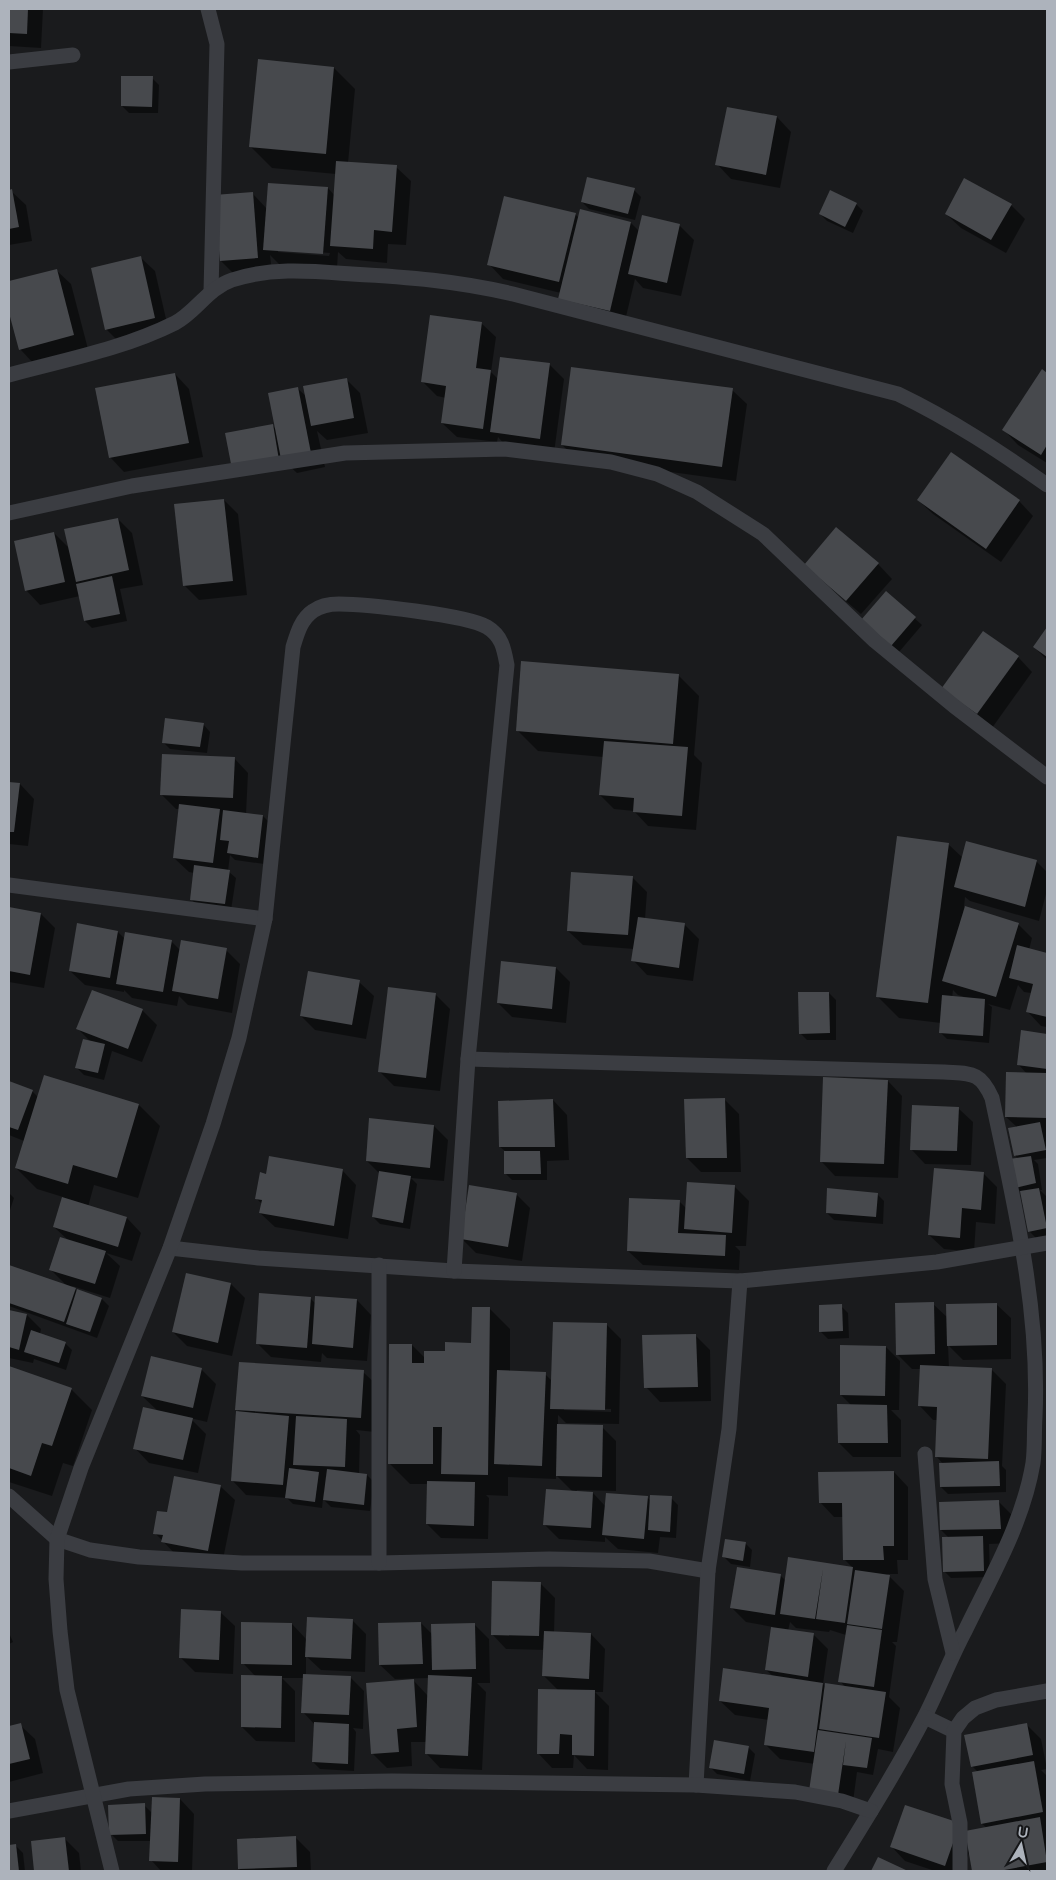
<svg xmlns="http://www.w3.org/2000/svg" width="1056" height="1880" viewBox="0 0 1056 1880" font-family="'Varela Round',sans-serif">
<rect width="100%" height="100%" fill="#1a1b1d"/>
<g fill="#0007" fill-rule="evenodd">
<path d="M9,9H43L41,48L9,46Z"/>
<path d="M334,68L355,89L348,163L396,167L411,181L406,245L388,244L387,263L346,259L338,252L337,268L279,264L270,255L272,272L235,275L221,261L253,194L267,209L328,188L335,196L336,174L272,168L251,147ZM278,249L330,253L329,256L278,252Z"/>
<path d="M152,78L159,85L158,113H129L122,106Z"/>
<path d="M777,117L791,132L780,188L731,179L717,164Z"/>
<path d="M634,190L641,197L635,220L589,209L582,202Z"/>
<path d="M9,191H11L26,205L32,241L9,245Z"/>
<path d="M856,204L863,211L853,233L827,221L820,214Z"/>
<path d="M1011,205L1025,219L1006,253L961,228L946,214Z"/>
<path d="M581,211L631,223L639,231L680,226L694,240L681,296L643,288L635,279L624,325L561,293L503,279L489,264L575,214L579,218Z"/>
<path d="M140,257L155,271L169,332L121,344L106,329Z"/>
<path d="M56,270L71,284L88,349L34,364L20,349L9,308V283Z"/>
<path d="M481,323L496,337L491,372L498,379L550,365L564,379L554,453L506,446L498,437L497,442L457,437L442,423L446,398L437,396L423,382Z"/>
<path d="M1042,371L1047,374V463L1018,445L1004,430Z"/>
<path d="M175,374L189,389L203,457L124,472L110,457Z"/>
<path d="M346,379L360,393L368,433L327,440L317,431L325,467L297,473L284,461L241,475L272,425L277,430L297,388L307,397Z"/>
<path d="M732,390L747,404L736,481L577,459L562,445Z"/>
<path d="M224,500L238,514L247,595L199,600L184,585Z"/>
<path d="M918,500L1019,501L1033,516L1001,562L933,514Z"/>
<path d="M118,519L132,533L143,585L120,589L127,621L92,628L85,621L80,596L40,605L26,590L54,533L70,549Z"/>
<path d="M878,564L892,579L861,614L820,579Z"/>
<path d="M886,593L922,625L899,652L869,627Z"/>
<path d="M1047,629V660L1034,647Z"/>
<path d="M1018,657L1032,672L992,728L957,703Z"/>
<path d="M678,675L699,696L694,755L702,763L696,830L648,826L634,811L614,809L600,795L603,757L538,751L517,730Z"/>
<path d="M203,724L210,732L207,753L170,749L163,742Z"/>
<path d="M234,758L248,773L246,814L263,816L270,823L264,864L235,860L230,855L228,871L236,878L231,910L198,906L191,899L194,873L189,872L174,858L180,809H176L161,794Z"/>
<path d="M9,783L20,784L34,799L28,846L9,844Z"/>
<path d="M967,842L1037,862L1047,872V890L1039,921L970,901L965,897L964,907L1018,924L1032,938L1029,950L1047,954V1027L1041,1026L1027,1011L1031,993L1024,992L1018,985L1010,1010L988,1004L992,1007L989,1043L947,1039L940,1032L941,1023L899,1018L878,997L948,844L963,858ZM953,990L958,995L968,998H952Z"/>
<path d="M632,877L647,892L645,919L685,925L699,939L693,981L647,975L633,960L634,949L583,945L568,931Z"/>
<path d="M9,908L41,914L55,928L44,988L9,982Z"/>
<path d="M118,932L125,939L172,942L180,950H226L240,964L232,1013L188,1005L179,996L177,1006L132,998L124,990V992L85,985L70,971Z"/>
<path d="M556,968L570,982L566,1023L512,1017L498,1003Z"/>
<path d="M359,982L374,996L366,1039L315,1030L301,1016Z"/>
<path d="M829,993L836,1000V1040H807L800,1033Z"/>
<path d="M435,994L450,1009L440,1091L394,1086L380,1072Z"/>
<path d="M142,1010L157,1025L142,1062L112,1051L104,1080L84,1075L77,1068L91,1042L78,1029Z"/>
<path d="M1022,1032L1047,1035V1158L1034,1160L1038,1164L1042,1190H1040L1046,1196L1047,1203V1236L1036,1238L1029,1231L1021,1192L1016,1187L1018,1159L1015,1155L1018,1128L1006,1117L1027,1074L1018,1064Z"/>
<path d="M44,1076L139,1105L160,1126L138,1198L94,1185L88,1207L127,1218L141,1233L132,1261L106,1253L120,1266L110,1298L72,1286L78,1292L102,1299L109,1306L97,1338L9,1306V1266L68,1287L51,1270L68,1240L54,1227L63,1197L37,1189L16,1168L24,1141L9,1135V1082L32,1091L38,1097Z"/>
<path d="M888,1081L902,1096L898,1178L835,1176L821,1161Z"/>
<path d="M553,1100L567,1115L569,1160L547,1161V1180H512L505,1173V1151L500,1147Z"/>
<path d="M725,1100L739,1114L741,1172H701L687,1158Z"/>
<path d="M958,1108L973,1122L971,1165L925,1164L911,1149Z"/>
<path d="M434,1126L448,1140L444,1181L411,1178L417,1184L410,1229L380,1224L373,1217L380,1174L367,1161Z"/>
<path d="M342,1170L356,1185L348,1239L275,1227L260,1213L262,1204L257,1199L268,1175Z"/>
<path d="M983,1173L997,1187L995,1224L976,1222L974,1252L944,1249L929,1235Z"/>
<path d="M735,1187L749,1201L746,1246H735L740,1251L739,1270L643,1265L628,1251L679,1201L686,1208Z"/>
<path d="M9,1193L14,1198L9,1213Z"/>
<path d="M516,1194L530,1208L522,1261L476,1253L462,1239Z"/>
<path d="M877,1194L884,1201L883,1224L834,1220L827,1213Z"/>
<path d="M231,1284L245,1298L232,1356L187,1346L173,1332Z"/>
<path d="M310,1298L316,1304L357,1300L371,1315L367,1361L327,1358L322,1353L321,1362L271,1357L257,1343Z"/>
<path d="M933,1304L948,1318L996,1304L1011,1318V1359L963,1360L948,1345L949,1368L992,1370L1006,1384L1002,1466L1006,1470V1492L948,1494L941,1487L943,1464L936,1456L938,1420H933L919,1405L921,1369H912L898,1355Z"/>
<path d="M841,1306L848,1313L849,1338L828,1339L821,1332Z"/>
<path d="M489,1308L510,1329V1372L545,1374L552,1381L607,1325L621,1339L619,1424L566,1423L558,1415V1426L602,1427L616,1441V1491L577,1490L576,1492L593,1493L606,1507L648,1498L651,1501L671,1498L678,1505L676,1538L660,1537L658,1553L618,1549L605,1537V1542L559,1539L545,1525L573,1492L556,1475V1479L508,1477V1496L486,1495L489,1498L488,1539L441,1538L427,1524L428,1484H410L389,1463L412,1345L426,1359L472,1344ZM564,1408L611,1409V1412L564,1410Z"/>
<path d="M9,1311L27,1315L41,1329L40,1334L65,1343L72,1350L66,1370L34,1359L33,1363L9,1358Z"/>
<path d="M696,1336L710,1350L711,1401L660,1402L646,1387Z"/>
<path d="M886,1347L900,1361L899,1410H891L901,1420V1457H853L839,1443L852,1406L841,1395Z"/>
<path d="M152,1358L202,1370L216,1384L207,1422L190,1418L206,1434L198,1473L149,1463L135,1448L159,1412L142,1396Z"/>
<path d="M9,1368L71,1389L92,1410L73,1466L63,1463L52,1496L9,1482Z"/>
<path d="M363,1372L378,1386L375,1432L356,1430L360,1435L359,1474L367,1475L374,1482L370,1511L331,1507L323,1499L322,1508L293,1504L287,1498L246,1495L232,1480L240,1413L237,1409Z"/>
<path d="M894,1472L908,1487V1560H897L898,1574H887L904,1591L897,1642H892L896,1646L889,1697L900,1708L893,1752L878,1749L873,1775L857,1772L852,1809L815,1764L780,1759L766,1745L769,1720L735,1715L720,1701L774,1677L766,1670L773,1627L746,1622L732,1608L780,1575L786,1581L789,1558L853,1568L844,1559V1517H834L820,1502ZM790,1622L796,1628L829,1632L830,1630L846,1635L840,1681L846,1688L826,1687L823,1684L828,1649L813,1634L788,1631Z"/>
<path d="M220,1486L235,1500L222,1564L177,1556L155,1533L168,1514Z"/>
<path d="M999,1502L1013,1516L1014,1543L989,1544L990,1577L951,1578L944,1571L949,1538L941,1530Z"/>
<path d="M745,1543L752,1550L750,1567L731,1564L724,1557Z"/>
<path d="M540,1583L555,1598L554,1633L591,1634L605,1649L603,1692H595L609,1706L608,1770L587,1769L574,1755L573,1768H552L538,1753L559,1691L544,1676L545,1650L506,1649L492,1634Z"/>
<path d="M220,1612L235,1626L233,1674L195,1672L181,1658Z"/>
<path d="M352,1620L366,1634L365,1672L321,1670L306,1656V1675L350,1677L364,1691L363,1729L353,1728L356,1732L354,1771L320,1769L313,1762L315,1725L303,1712L304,1678H282L295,1691V1742L256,1741L242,1727L256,1677L243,1663L292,1624L307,1640Z"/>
<path d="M421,1623L433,1635L475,1625L489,1639L490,1683H477L486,1692L482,1770L440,1768L426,1753V1742H411L412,1766L387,1768L373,1754L368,1684L414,1681L428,1696L429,1678L395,1679L380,1665Z"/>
<path d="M9,1633L13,1642L9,1644Z"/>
<path d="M1026,1724L1041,1739L1047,1769L1041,1770L1047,1776V1871H974L970,1850L962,1871H935L905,1861L891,1846L987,1828L982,1824L978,1772L972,1766Z"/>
<path d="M20,1725L35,1739L43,1773L9,1782V1727Z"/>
<path d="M748,1747L755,1754L750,1781L717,1774L710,1767Z"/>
<path d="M180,1799L194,1814L192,1871H161L151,1860V1841H118L111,1834L144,1805L152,1813Z"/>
<path d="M296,1838L310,1852L311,1871H242L239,1869Z"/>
<path d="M65,1839L79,1853L81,1871H35L32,1842Z"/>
<path d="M9,1846H16L23,1853L25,1871H9Z"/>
</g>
<g fill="#47494d">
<path d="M9,9H28L27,34L9,33Z"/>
<path d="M258,59L334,67L326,154L249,147Z"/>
<path d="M121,76H153L152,107L121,106Z"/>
<path d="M727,107L777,116L766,175L715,165Z"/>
<path d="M336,161L397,165L392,232L374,230L373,249L330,246Z"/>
<path d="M587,177L635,188L628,214L581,202Z"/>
<path d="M964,178L1012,204L991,240L945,214Z"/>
<path d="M268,183L328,187L323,254L263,250Z"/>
<path d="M12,189L19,227L9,229V190Z"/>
<path d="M830,190L857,203L845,227L819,214Z"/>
<path d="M253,192L258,258L220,261L214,195Z"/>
<path d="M504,196L576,213L559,282L487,265Z"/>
<path d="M580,209L631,222L610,311L558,299Z"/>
<path d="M642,215L680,224L667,283L628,274Z"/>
<path d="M141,256L155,318L105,330L91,268Z"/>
<path d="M57,269L74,335L19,350L9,313V281Z"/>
<path d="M430,315L482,322L476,368L491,370L483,429L441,423L446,386L421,382Z"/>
<path d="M500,357L550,363L540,439L490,432Z"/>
<path d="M571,367L733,388L722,467L561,445Z"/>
<path d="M1042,369L1047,373V445L1041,455L1002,430Z"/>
<path d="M175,373L189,443L109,458L95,388Z"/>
<path d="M347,378L354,418L311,426L303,386Z"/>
<path d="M298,387L311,453L281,459L268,393Z"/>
<path d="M273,424L279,460L232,469L225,433Z"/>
<path d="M951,452L1020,500L986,549L917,500Z"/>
<path d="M224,499L233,581L183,586L174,504Z"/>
<path d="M118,518L129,570L76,582L64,529Z"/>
<path d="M836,527L879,563L846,601L804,565Z"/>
<path d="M54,532L65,582L25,591L14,541Z"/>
<path d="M112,576L120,614L84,621L76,584Z"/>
<path d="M886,591L916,617L891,646L861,620Z"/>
<path d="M1047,627V657L1033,647Z"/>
<path d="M983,631L1019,656L977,714L941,689Z"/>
<path d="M521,661L679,674L673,744L516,731Z"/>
<path d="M165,718L204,723L200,747L162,743Z"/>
<path d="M604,741L688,747L682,816L633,812L634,798L599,795Z"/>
<path d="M162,754L235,757L233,798L160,795Z"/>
<path d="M9,782L20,783L14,832H9Z"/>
<path d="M179,804L220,809L213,863L173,858Z"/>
<path d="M223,810L263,815L258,858L227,853L229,841L220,840Z"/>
<path d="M897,836L949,843L928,1003L876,997Z"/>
<path d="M966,841L1037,860L1025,907L954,887Z"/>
<path d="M194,865L230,870L225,904L190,900Z"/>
<path d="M571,872L633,876L628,935L567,931Z"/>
<path d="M965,906L1019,923L996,997L942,981Z"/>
<path d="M9,907L41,913L30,975L9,971Z"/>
<path d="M638,917L685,923L679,968L631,961Z"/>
<path d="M77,923L118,931L110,978L69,971Z"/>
<path d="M125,932L172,940L163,992L116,984Z"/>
<path d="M181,940L227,948L218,999L172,991Z"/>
<path d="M1017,945L1047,953V1017L1026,1012L1033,984L1009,978Z"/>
<path d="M501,961L556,967L552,1009L497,1003Z"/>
<path d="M308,971L360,980L352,1025L300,1016Z"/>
<path d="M388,987L436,993L426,1078L378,1072Z"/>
<path d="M92,990L143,1009L128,1049L76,1029Z"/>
<path d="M798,992H829L830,1033L799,1034Z"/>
<path d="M942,995L985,999L983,1036L939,1033Z"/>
<path d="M1021,1030L1047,1034V1069L1017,1065Z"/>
<path d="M83,1039L105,1044L98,1073L75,1068Z"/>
<path d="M1006,1072L1047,1073V1118L1005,1117Z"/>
<path d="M44,1075L139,1104L117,1178L73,1165L68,1184L15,1168Z"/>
<path d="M823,1077L888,1080L884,1164L820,1162Z"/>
<path d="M9,1081L33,1090L18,1130L9,1127Z"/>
<path d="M725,1098L727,1158H686L684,1099Z"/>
<path d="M553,1099L555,1147H499L498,1101Z"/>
<path d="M912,1105L959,1107L957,1151L910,1150Z"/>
<path d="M369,1118L434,1125L430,1168L366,1161Z"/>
<path d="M1040,1122L1046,1150L1014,1156L1008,1128Z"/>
<path d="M504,1151H540L541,1174H504Z"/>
<path d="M269,1156L343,1169L334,1226L259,1213L262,1200L255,1199L260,1172L266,1174Z"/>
<path d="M1031,1156L1036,1183L1015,1188L1009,1159Z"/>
<path d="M934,1168L984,1172L981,1210L962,1208L960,1238L928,1235Z"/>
<path d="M379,1171L411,1176L403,1223L372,1217Z"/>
<path d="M687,1182L735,1185L732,1233L684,1229Z"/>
<path d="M469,1185L517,1193L508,1247L461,1239Z"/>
<path d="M827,1188L878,1193L876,1217L826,1213Z"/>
<path d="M1039,1188L1047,1228L1028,1232L1020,1191Z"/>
<path d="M62,1197L127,1217L118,1247L53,1227Z"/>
<path d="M629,1198L680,1200L678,1233L726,1235L725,1256L627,1251Z"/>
<path d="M60,1237L106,1251L95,1284L49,1270Z"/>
<path d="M9,1265L76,1288L64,1322L9,1303Z"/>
<path d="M186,1273L231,1283L218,1343L172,1332Z"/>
<path d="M77,1289L102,1298L90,1332L66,1324Z"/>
<path d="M259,1293L311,1297L307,1348L256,1344Z"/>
<path d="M315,1296L357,1299L353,1348L312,1344Z"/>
<path d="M934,1302L935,1354L896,1355L895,1303Z"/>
<path d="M997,1303V1345L947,1346L946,1304Z"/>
<path d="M842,1304L843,1331L819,1332V1305Z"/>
<path d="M472,1307H490L488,1475L441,1474L442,1427H433V1464H388L389,1344H412V1363H424V1351H445V1342L471,1343Z"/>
<path d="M9,1310L27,1314L19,1350L9,1347Z"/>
<path d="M553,1322L607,1323L605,1410L550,1409Z"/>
<path d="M31,1330L66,1342L59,1363L24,1352Z"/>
<path d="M696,1334L698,1387L644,1388L642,1335Z"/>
<path d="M840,1345L886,1346L885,1396L840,1395Z"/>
<path d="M151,1356L202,1368L193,1408L141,1396Z"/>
<path d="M239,1362L364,1370L361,1418L235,1410Z"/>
<path d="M920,1365L992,1368L988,1459L935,1457L937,1407L918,1406Z"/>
<path d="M9,1366L72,1388L52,1446L42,1443L31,1476L9,1468Z"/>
<path d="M497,1370L546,1372L542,1466L494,1464Z"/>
<path d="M837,1404L887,1405L888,1443H838Z"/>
<path d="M143,1407L193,1418L183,1460L133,1449Z"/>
<path d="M236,1411L289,1416L283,1485L231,1481Z"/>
<path d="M296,1416L347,1419L345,1467L293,1465Z"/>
<path d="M557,1424L603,1425L602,1477L556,1476Z"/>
<path d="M999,1461L1000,1486L940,1487L939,1463Z"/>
<path d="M289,1468L319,1472L315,1502L285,1498Z"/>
<path d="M327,1469L367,1474L364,1505L323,1500Z"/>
<path d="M894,1471V1546H883L884,1560H843L842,1503H819L818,1472Z"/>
<path d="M174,1476L221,1485L208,1551L161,1542L163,1535L153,1534L157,1511L167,1512Z"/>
<path d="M427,1481L475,1482L474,1526L426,1524Z"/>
<path d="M546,1489L593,1492L591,1528L543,1525Z"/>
<path d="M606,1493L648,1496L644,1539L602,1535Z"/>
<path d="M650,1495L672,1496L670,1532L648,1530Z"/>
<path d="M999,1500L1001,1529L940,1530L939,1502Z"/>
<path d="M983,1536L984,1571L943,1572L942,1537Z"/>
<path d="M725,1539L746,1542L743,1561L722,1557Z"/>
<path d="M788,1557L853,1567L845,1623L816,1619L823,1569L815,1619L780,1614Z"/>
<path d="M737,1567L781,1574L775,1615L730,1608Z"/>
<path d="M855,1570L890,1575L882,1629L847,1624Z"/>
<path d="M492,1581L541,1582L539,1636L491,1635Z"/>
<path d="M181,1609L221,1611L219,1660L179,1658Z"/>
<path d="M307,1617L353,1619L351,1659L305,1657Z"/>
<path d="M241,1622L292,1623V1665L241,1664Z"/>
<path d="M421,1622L423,1664L379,1665L378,1623Z"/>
<path d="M475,1623L476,1669L432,1670L431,1624Z"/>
<path d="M847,1625L882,1630L874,1687L838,1682Z"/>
<path d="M771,1627L814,1633L808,1677L765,1670Z"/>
<path d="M544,1631L591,1633L589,1679L542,1676Z"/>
<path d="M723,1668L823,1683L814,1752L764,1745L769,1708L719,1701Z"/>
<path d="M303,1674L351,1676L349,1715L301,1713Z"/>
<path d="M241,1675L282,1676L281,1728L241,1727Z"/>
<path d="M428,1675L472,1677L468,1756L425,1754Z"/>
<path d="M414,1679L417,1727L397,1729L399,1752L371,1754L366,1683Z"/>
<path d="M825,1683L886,1692L879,1738L819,1729Z"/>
<path d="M538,1689L595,1690L594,1756L572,1755V1735L560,1734L559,1754H537Z"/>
<path d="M314,1722L349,1724L348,1764L312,1762Z"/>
<path d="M21,1723L30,1759L9,1764V1726Z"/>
<path d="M1027,1723L1033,1755L971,1767L964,1735Z"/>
<path d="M818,1730L872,1738L867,1768L843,1765L846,1741L838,1795L809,1791Z"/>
<path d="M714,1740L749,1746L744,1774L709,1768Z"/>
<path d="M1034,1761L1043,1812L981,1824L972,1772Z"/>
<path d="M152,1797L180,1798L178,1862L149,1861Z"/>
<path d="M145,1803L146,1834L109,1835L108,1805Z"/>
<path d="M905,1805L960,1823L945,1866L890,1847Z"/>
<path d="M1040,1817L1047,1862L999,1871H972L965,1831Z"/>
<path d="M296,1836L297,1867L238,1869L237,1839Z"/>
<path d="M65,1837L69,1871H34L31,1841Z"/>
<path d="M16,1844L19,1871H9V1845Z"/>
<path d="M878,1857L908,1871H871Z"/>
</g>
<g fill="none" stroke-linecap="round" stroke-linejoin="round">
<g stroke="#3b3d42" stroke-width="15">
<path d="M208,9L217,44L211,292"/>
<path d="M9,62L73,55"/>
<path d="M9,375C64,360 123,349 175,323C196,312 208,288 232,280C272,267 311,271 352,274C408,277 458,281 513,294L898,394C952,420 999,451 1047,485"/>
<path d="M9,513L132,486L345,453L505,449L611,462L657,474L697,492L763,534L875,641L954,706L1047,777"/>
<path d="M9,885L265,919"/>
<path d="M468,1059L944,1072C971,1074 980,1071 992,1098C1014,1203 1040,1308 1035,1417C1034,1432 1035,1448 1033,1463C1023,1523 991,1577 965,1631C950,1659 939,1689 924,1718C897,1770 865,1821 834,1871"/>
<path d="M170,1248L258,1258L454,1271L740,1281L937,1262L1047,1243"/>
<path d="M925,1454L935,1579L953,1653"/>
<path d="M9,1496L57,1539L90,1550L139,1557L242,1563H379L549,1559L649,1561L708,1571"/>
<path d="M379,1563V1265"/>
<path d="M925,1717L954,1731"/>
<path d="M696,1785L708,1571L729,1429L740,1281"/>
<path d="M9,1811L129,1789L205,1784L392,1781L696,1785L795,1792L842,1801L871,1811"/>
<path d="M112,1871L67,1690L60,1631L56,1579L57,1539L81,1468L170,1248L213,1124L239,1038L265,919L293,647C297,634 301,619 313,611C320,606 331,604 339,604C365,604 467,615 487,627C502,636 504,649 507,665L468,1059L454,1271"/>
<path d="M960,1871V1823L952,1784L954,1731L963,1718L975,1708L996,1700L1047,1691"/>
</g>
</g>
<rect width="1056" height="1880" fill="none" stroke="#adb3bc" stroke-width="20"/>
<g transform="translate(1021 1845) rotate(9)" stroke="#151618" stroke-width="4" paint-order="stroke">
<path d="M0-4L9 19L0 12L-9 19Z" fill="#adb3bc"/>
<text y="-8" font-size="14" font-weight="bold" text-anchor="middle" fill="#adb3bc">U</text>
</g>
</svg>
